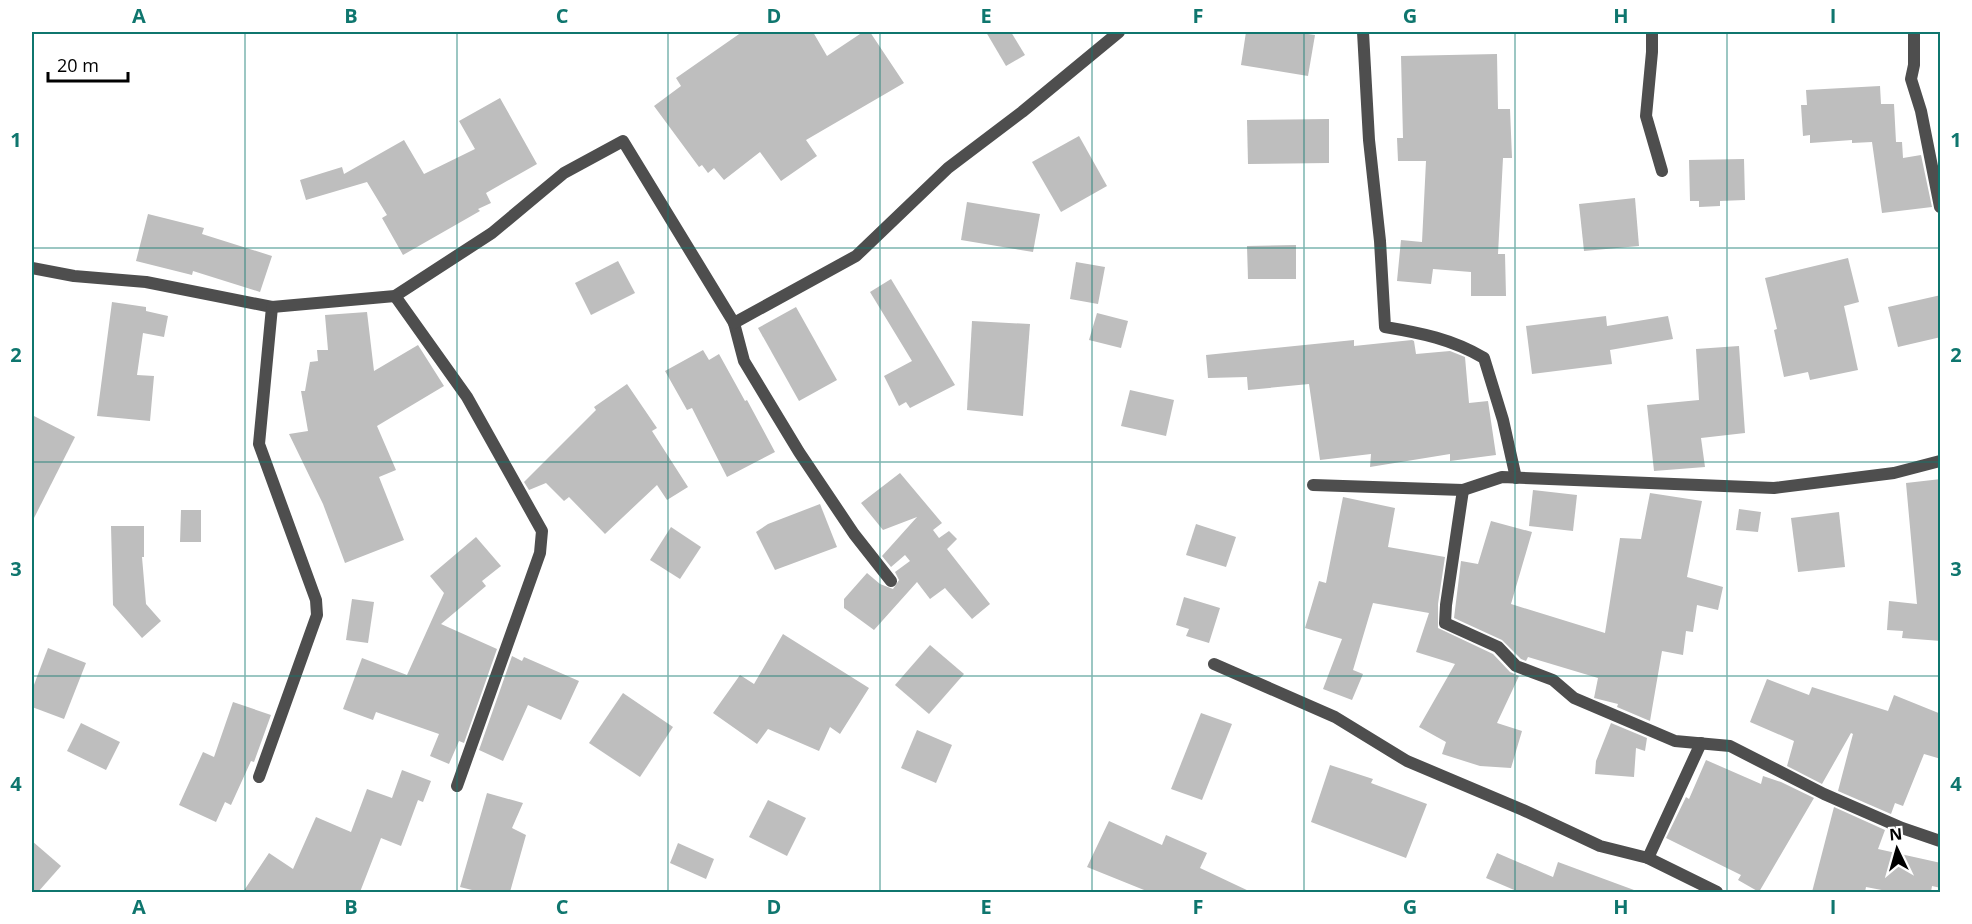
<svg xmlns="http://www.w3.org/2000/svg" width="1972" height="924" viewBox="0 0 1972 924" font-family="'Open Sans',sans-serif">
<rect width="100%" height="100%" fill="#fff"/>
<g fill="#bebebe">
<path d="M742,32H813L827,56L863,32H870L904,83L806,140L817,156L781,181L760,152L724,180L714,168L708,173L702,165L699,167L654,106L681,86L676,78Z"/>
<path d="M986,32H1011L1025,55L1006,66Z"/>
<path d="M1246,32H1294L1315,35L1308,76L1241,65Z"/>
<path d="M1497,54L1498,109H1510L1512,158H1503L1498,254H1505L1506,296H1471V272L1433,269L1431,284L1397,281L1401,240L1422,242L1426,161H1398L1397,138H1403L1401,56Z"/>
<path d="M1880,86L1881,104H1894L1896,142H1902L1903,158L1921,155L1932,207L1882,213L1872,142L1852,143V140L1810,143V135L1803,136L1801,105H1807L1806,90Z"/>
<path d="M500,98L537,164L486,193L491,203L478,209L480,211L403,255L382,218L387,215L367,182L306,200L300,180L342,167L344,174L404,140L424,174L475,149L459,121Z"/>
<path d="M1329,119V163L1248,164L1247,120Z"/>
<path d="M1079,136L1107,186L1061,212L1032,162Z"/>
<path d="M1744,159L1745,200L1720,201V206L1699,207V201H1690L1689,160Z"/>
<path d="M1635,198L1639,246L1584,251L1579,204Z"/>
<path d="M967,202L1040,214L1033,252L961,240Z"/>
<path d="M148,214L204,228L202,234L272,256L260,292L193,271L192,275L136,261Z"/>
<path d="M1296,245V279H1248L1247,246Z"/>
<path d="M1848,258L1859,302L1844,306L1858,370L1810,380L1808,372L1784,377L1774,330L1777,329L1765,278Z"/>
<path d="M618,261L635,293L591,315L575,283Z"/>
<path d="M1076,262L1105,267L1098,304L1070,299Z"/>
<path d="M891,279L955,385L910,408L906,402L899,406L884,376L912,361L870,292Z"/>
<path d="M1941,295V337L1898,347L1888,307Z"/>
<path d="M112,302L146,307V311L168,316L164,337L143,333L137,375L154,376L150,421L97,416Z"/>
<path d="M796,307L837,380L799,401L758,328Z"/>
<path d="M367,312L374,371L418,345L444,386L377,426L396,470L379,477L404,540L345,563L323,504L289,434L308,431L301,391H305L310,362L318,361L317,350H328L325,315Z"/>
<path d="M1097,313L1128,321L1121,348L1089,340Z"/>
<path d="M1606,316L1607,326L1668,316L1673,339L1610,350L1612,364L1532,374L1526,326Z"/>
<path d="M972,321L1030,324L1023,416L967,410Z"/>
<path d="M1354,340V346L1412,340L1414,341L1416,354L1450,351L1465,357L1469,403L1488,401L1496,455L1450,461V454L1370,467L1371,454L1320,460L1309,384L1248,390L1247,377L1208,378L1206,355Z"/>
<path d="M1739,346L1745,433L1701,438L1705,467L1654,471L1647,405L1699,400L1696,349Z"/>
<path d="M703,350L709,360L719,354L745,401L747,400L775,452L727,477L692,408L687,410L665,371Z"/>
<path d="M627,384L657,428L652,431L688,487L667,500L657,485L605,534L569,497L564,501L546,483L529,490L524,482L596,410L594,407Z"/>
<path d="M1130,390L1174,400L1166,436L1121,426Z"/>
<path d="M32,415L75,437L32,522Z"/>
<path d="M900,473L942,523L933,530L939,538L949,531L957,539L947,549L990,604L972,619L945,588L930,599L917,582L874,630L844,608V599L867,573L880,584L893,589L899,580L895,572L910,561L905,555L891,567L882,556L917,517L883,530L861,503Z"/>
<path d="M1941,479V641L1902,638L1903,631L1887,630L1889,601L1917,604L1906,483Z"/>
<path d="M1533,490L1577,495L1573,531L1529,526Z"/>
<path d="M1650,493L1702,501L1687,577L1723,587L1718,610L1697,605L1693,632L1686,631L1683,655L1662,651L1650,721L1617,707L1618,704L1594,698L1598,678L1528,657L1526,661L1521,659L1502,640L1454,618L1461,561L1478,564L1491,521L1532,532L1511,604L1605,633L1620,538L1641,539Z"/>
<path d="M1343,497L1395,508L1388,547L1445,557L1438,604V628L1493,654L1510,672L1519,676L1497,723L1522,731L1511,768L1480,766L1442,754L1446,742L1419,727L1455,664L1416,652L1429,613L1373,603L1353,670L1363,674L1352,700L1323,689L1342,639L1305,628L1319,581L1326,583Z"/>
<path d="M820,504L837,547L775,570L756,532L768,524Z"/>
<path d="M1739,509L1761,512L1758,532L1736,530Z"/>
<path d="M181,510H201V542H180Z"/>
<path d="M1839,512L1845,567L1798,572L1791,518Z"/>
<path d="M1196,524L1236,537L1226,567L1186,555Z"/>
<path d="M111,526H144V557H142L146,604L161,621L142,638L113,605Z"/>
<path d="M671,527L701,547L680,579L650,560Z"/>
<path d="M476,537L501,566L482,581L486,586L441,624L497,649L464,743L459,741L449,764L430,756L439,734L376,712L373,720L343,709L362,658L407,675L444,593L430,576Z"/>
<path d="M1184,597L1220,608L1209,643L1186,636L1189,629L1176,625Z"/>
<path d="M352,599L374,602L368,643L346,640Z"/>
<path d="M783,634L869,688L840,734L830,727L819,751L768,729L757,744L713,713L740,675L754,684Z"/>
<path d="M930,645L964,674L929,714L895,685Z"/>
<path d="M48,648L86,663L64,719L32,707V690Z"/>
<path d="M512,656L522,661L524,657L579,681L561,720L528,705L503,761L479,750Z"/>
<path d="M1767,679L1809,695L1812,687L1888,711L1894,695L1941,714V759L1924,754L1903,806L1895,803L1891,814L1838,791L1853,734L1851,733L1822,784L1787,766L1794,741L1750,722Z"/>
<path d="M623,693L673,727L640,777L589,743Z"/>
<path d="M233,702L271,715L254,762L251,761L231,805L225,802L216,822L179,805L203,752L214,757Z"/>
<path d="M1201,713L1232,724L1202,800L1171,789Z"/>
<path d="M81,723L120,742L106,770L67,751Z"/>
<path d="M1611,723L1647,738L1645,751L1636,748L1634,777L1595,774L1596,761Z"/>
<path d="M917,730L952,745L936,783L901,768Z"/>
<path d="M1706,760L1761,784L1763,776L1781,782L1814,798L1759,892L1738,880L1741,875L1666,838L1686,797L1689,799Z"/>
<path d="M1330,765L1373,779L1371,783L1427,804L1406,858L1311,822Z"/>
<path d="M402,770L431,781L423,802L418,800L401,846L381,838L360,892H243L269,853L293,869L316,817L351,832L367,789L392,798Z"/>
<path d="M487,793L523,803L512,828L526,835L510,892H480L460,887Z"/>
<path d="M768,800L806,818L787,856L749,837Z"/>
<path d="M1834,807L1885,830L1878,849L1941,863V888L1932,886L1931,892H1892L1866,887L1865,892H1812Z"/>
<path d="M1109,821L1162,845L1166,835L1207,853L1200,868L1251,892H1149L1087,867Z"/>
<path d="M32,841L61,866L38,892H32Z"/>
<path d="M678,843L714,859L706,879L670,863Z"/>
<path d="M1497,853L1553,877L1558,862L1634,890L1633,892H1519L1486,878Z"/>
</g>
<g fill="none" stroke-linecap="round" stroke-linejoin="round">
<g stroke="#4e4e4e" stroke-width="12">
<path d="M1363,32L1369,140L1380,241L1385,327C1421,333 1452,339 1484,358L1503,420L1516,478"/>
<path d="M1652,32V52L1646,116L1662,171"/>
<path d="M1914,32V65L1911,79L1921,111L1940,207"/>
<path d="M32,268L74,276L146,282L272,307L259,444L316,600L317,615L259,777"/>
<path d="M395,296L467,397L542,531L540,553L457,786"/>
<path d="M272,307L395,296L492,233L564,173L623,141L734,323L744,361L799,452L854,534L891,581"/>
<path d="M734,323L856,256L948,168L1022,112L1119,32"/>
<path d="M1313,485L1463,490L1502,477L1774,488L1894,473L1940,461"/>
<path d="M1463,490L1446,605L1445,623L1498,647L1516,666L1553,680L1574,698L1675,741L1730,746L1824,794L1902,828L1940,841"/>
<path d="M1214,664L1335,717L1407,761L1523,810L1600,846L1648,858L1717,892"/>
<path d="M1648,858L1701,743"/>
</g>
</g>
<path fill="none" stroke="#0f766e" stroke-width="1.5" stroke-opacity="0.55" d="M245,32V892M457,32V892M668,32V892M880,32V892M1092,32V892M1304,32V892M1515,32V892M1727,32V892M32,248H1940M32,462H1940M32,676H1940"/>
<rect width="1972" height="924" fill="none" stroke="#ffffff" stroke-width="66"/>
<g transform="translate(1897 849) rotate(355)" stroke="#ffffff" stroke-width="4.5" paint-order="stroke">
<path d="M0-4.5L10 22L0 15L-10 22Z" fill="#000000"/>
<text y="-9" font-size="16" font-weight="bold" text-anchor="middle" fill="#000000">N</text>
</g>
<path d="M48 72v9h80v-9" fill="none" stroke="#000000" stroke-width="3"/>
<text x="57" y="72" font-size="18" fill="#000000" stroke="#ffffff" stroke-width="4.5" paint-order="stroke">20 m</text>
<rect x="33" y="33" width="1906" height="858" fill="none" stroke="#0f766e" stroke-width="2"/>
<g font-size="20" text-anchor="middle" font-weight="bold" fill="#0f766e">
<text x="139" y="23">A</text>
<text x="351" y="23">B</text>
<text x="562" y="23">C</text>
<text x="774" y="23">D</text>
<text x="986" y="23">E</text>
<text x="1198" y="23">F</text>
<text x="1410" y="23">G</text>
<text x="1621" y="23">H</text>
<text x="1833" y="23">I</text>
<text x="16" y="147">1</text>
<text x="1956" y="147">1</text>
<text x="16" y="362">2</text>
<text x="1956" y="362">2</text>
<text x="16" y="576">3</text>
<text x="1956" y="576">3</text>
<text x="16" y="791">4</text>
<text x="1956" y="791">4</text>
<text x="139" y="914">A</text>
<text x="351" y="914">B</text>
<text x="562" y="914">C</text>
<text x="774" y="914">D</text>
<text x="986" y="914">E</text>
<text x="1198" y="914">F</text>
<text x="1410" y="914">G</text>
<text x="1621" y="914">H</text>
<text x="1833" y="914">I</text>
</g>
</svg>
